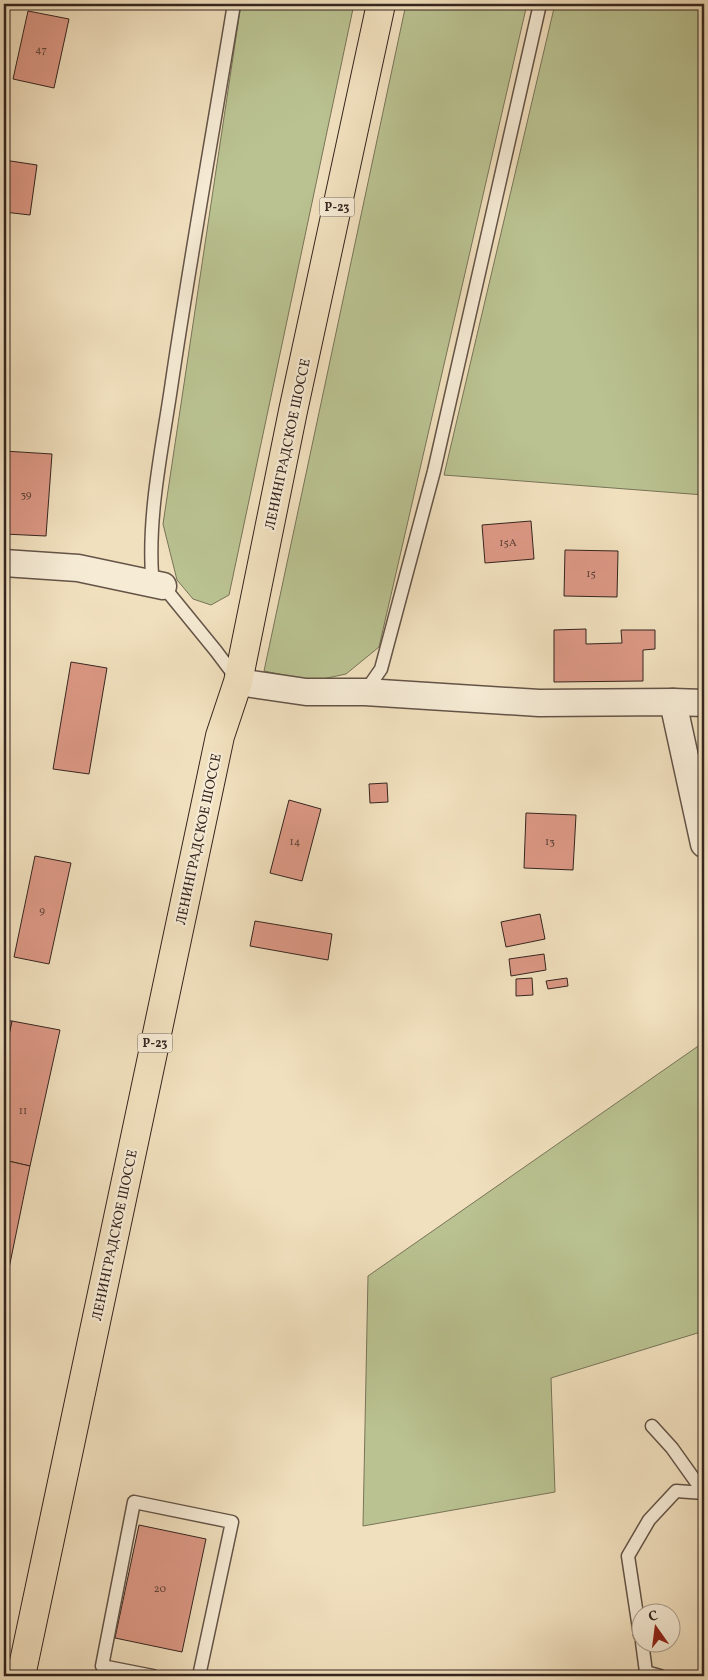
<svg xmlns="http://www.w3.org/2000/svg" width="708" height="1680" viewBox="0 0 708 1680" font-family="Vollkorn,serif">
<rect width="100%" height="100%" fill="#f1e0be"/>
<filter id="stains"><feTurbulence type="fractalNoise" baseFrequency=".004" numOctaves="4"/><feColorMatrix values="0 0 0 0 .2 0 0 0 0 .09 0 0 0 0 .02 0 0 0 .5 -.17"/></filter>
<radialGradient id="worn" r=".72"><stop offset=".6" stop-color="#630" stop-opacity="0"/><stop offset="1" stop-color="#630" stop-opacity=".3"/></radialGradient>
<g fill="#bac291" stroke="#787458">
<path d="M241,4H354L229,595L211,605L193,599L177,580L163,524Z"/>
<path d="M406,4H527L379,647L346,674L313,681L264,671Z"/>
<path d="M555,4H704V495L444,475Z"/>
<path d="M704,1042V1331L551,1378L555,1492L363,1526L368,1276Z"/>
</g>
<g fill="#dc9885" stroke="#35251f">
<path d="M28,11L69,19L54,88L13,79Z"/>
<path d="M4,160L37,165L30,215L4,212Z"/>
<path d="M4,361H8L4,390Z"/>
<path d="M4,451L52,454L46,536L4,534Z"/>
<path d="M531,521L534,559L485,563L482,525Z"/>
<path d="M565,550L618,551L617,597L564,596Z"/>
<path d="M586,629V644L622,643L621,630H655V649L643,650V681L554,682V630Z"/>
<path d="M71,662L107,668L89,774L53,769Z"/>
<path d="M387,783L388,802L370,803L369,784Z"/>
<path d="M289,800L321,809L302,881L270,873Z"/>
<path d="M526,813L576,815L573,870L524,868Z"/>
<path d="M35,856L71,863L49,964L14,957Z"/>
<path d="M540,914L545,939L506,947L501,922Z"/>
<path d="M255,921L332,934L328,960L250,946Z"/>
<path d="M544,954L546,970L511,976L509,959Z"/>
<path d="M532,978L533,995L516,996V979Z"/>
<path d="M567,978L568,986L548,989L546,981Z"/>
<path d="M4,1020L12,1021L8,1043L4,1042Z"/>
<path d="M12,1021L60,1030L30,1166L4,1160V1060Z"/>
<path d="M4,1160L30,1166L7,1278L4,1277Z"/>
<path d="M139,1525L206,1539L182,1652L115,1638Z"/>
</g>
<g fill="none" stroke-linecap="round" stroke-linejoin="round">
<defs>
<g id="service">
<path d="M234,4C213,132 190,259 171,388C162,449 148,513 152,575L163,586L216,651L237,679"/>
<path d="M365,692L381,669L434,471L540,4"/>
<path d="M652,1426L672,1448L704,1493"/>
<path d="M640,1635L628,1556L649,1520L676,1491L704,1493"/>
<path d="M642,1642L646,1672L660,1676"/>
<path d="M153,1676L102,1666L134,1502L232,1522L199,1676"/>
</g>
<g id="minor">
<path d="M4,563L78,568L163,586"/>
<path d="M238,682L306,692H365L539,703L673,702L704,703"/>
<path d="M673,702L704,844"/>
</g>
<path id="trunk" d="M21,1676L220,736L238,682L293,411L381,4"/>
</defs>
<use href="#service" stroke="#645447" stroke-width="15"/>
<use href="#minor" stroke="#645447" stroke-width="29"/>
<use href="#trunk" stroke="#35251f" stroke-width="30"/>
<use href="#service" stroke="#f6ebd5" stroke-width="12"/>
<use href="#minor" stroke="#f6ebd5" stroke-width="26"/>
<use href="#trunk" stroke="#f1e0be" stroke-width="28"/>
</g>
<g text-anchor="middle" stroke-width="4.5" stroke-linejoin="round" paint-order="stroke">
<g font-size="11" fill="#5f4238">
<text x="41" y="53">47</text>
<text x="26" y="498">39</text>
<text x="508" y="546">15А</text>
<text x="591" y="577">15</text>
<text x="295" y="845">14</text>
<text x="550" y="845">13</text>
<text x="42" y="914">9</text>
<text x="23" y="1114">11</text>
<text x="160" y="1592">20</text>
</g>
<g fill="#f6ebd5" stroke="#6f6056" stroke-width="1">
<rect x="319.5" y="197.5" width="35" height="19" rx="4"/>
<rect x="137.5" y="1033.5" width="35" height="19" rx="4"/>
</g>
<g font-size="12" font-weight="bold" fill="#35251f">
<text x="337" y="211">Р-23</text>
<text x="155" y="1047">Р-23</text>
</g>
<g font-size="14" fill="#35251f" stroke="#f6ebd5">
<text transform="translate(287 444) rotate(-78)" y="5">ЛЕНИНГРАДСКОЕ ШОССЕ</text>
<text transform="translate(198 839) rotate(-78)" y="5">ЛЕНИНГРАДСКОЕ ШОССЕ</text>
<text transform="translate(114 1235) rotate(-78)" y="5">ЛЕНИНГРАДСКОЕ ШОССЕ</text>
</g>
</g>
<rect width="708" height="1680" fill="none" stroke="#f1e0be" stroke-width="20"/>
<rect x="5" y="5" width="698" height="1670" fill="none" stroke="#35251f" stroke-width="2.5"/>
<rect x="10" y="10" width="688" height="1660" fill="none" stroke="#35251f"/>
<g transform="translate(656 1628) rotate(346)"><circle r="24" fill="#f6ebd5" stroke="#a99c8c"/>
<path d="M0-4L9 19L0 12L-9 19Z" fill="#8f2418"/>
<text y="-8" font-size="14" font-weight="bold" text-anchor="middle" fill="#35251f">С</text>
</g>
<rect width="100%" height="100%" filter="url(#stains)"/>
<rect width="100%" height="100%" fill="url(#worn)"/>
</svg>
